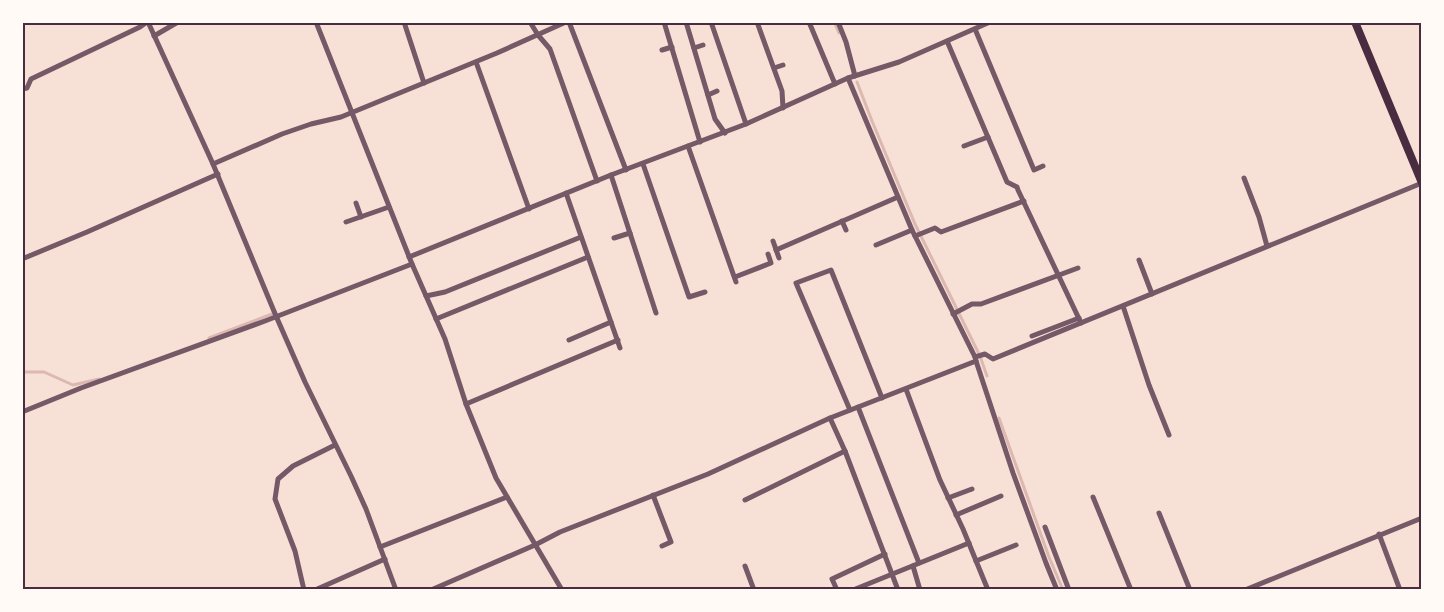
<svg xmlns="http://www.w3.org/2000/svg" width="1444" height="612" viewBox="0 0 1444 612" font-family="Helvetica,sans-serif">
<rect width="100%" height="100%" fill="#f7e1d7"/>
<g fill="none" stroke-linecap="round" stroke-linejoin="round">
<g stroke="#dcb8b0" stroke-width="3">
<path d="M834,22L839,33"/>
<path d="M857,82L872,121L915,224L978,352"/>
<path d="M209,338L272,314"/>
<path d="M981,359L987,376"/>
<path d="M22,372H44L73,385L99,379"/>
<path d="M999,418L1049,557L1063,590"/>
</g>
<g stroke="#755966" stroke-width="5">
<path d="M148,22L213,164L276,316L305,382L351,476L366,509L396,590"/>
<path d="M316,22L412,264L445,339L466,404L496,478L562,590"/>
<path d="M404,22L424,83"/>
<path d="M530,22L538,35L550,49L597,181"/>
<path d="M569,22L626,170"/>
<path d="M664,22L700,142"/>
<path d="M686,22L715,119L725,133"/>
<path d="M711,22L746,124"/>
<path d="M757,22L782,91L783,108"/>
<path d="M809,22L835,84"/>
<path d="M838,22L846,42L855,76"/>
<path d="M975,29L1034,170L1043,166"/>
<path d="M154,36L178,22"/>
<path d="M947,41L1007,182L1017,187L1018,190L1081,323"/>
<path d="M694,48L703,45"/>
<path d="M662,50L672,47"/>
<path d="M476,62L529,209"/>
<path d="M774,68L783,65"/>
<path d="M848,78L912,230L975,357"/>
<path d="M22,89L27,88L31,79L140,27L147,22"/>
<path d="M708,95L717,91"/>
<path d="M688,146L736,282"/>
<path d="M964,146L988,137"/>
<path d="M213,164L282,134L311,124L341,117L497,53L566,22"/>
<path d="M643,164L689,297L705,292"/>
<path d="M611,175L656,313"/>
<path d="M1244,178L1259,217L1267,246"/>
<path d="M566,193L620,348"/>
<path d="M356,203L361,217"/>
<path d="M842,221L846,230"/>
<path d="M346,222L389,207"/>
<path d="M915,236L935,228L941,232L1024,201"/>
<path d="M614,238L630,233"/>
<path d="M773,241L779,258"/>
<path d="M876,245L912,230"/>
<path d="M776,250L898,197"/>
<path d="M409,257L611,175L746,124L848,78L899,62L990,22"/>
<path d="M22,259L87,232L218,174"/>
<path d="M1139,260L1152,294"/>
<path d="M735,277L771,263L768,254"/>
<path d="M426,296L445,292L581,237"/>
<path d="M1123,306L1149,385L1169,435"/>
<path d="M953,314L972,304H981L1078,268"/>
<path d="M436,319L588,257"/>
<path d="M1032,336L1079,318"/>
<path d="M569,340L611,322"/>
<path d="M976,361L1013,473L1046,563L1057,590"/>
<path d="M906,389L940,480L963,529L988,590"/>
<path d="M466,404L618,340"/>
<path d="M858,407L919,563"/>
<path d="M850,410L796,283L831,270L882,398"/>
<path d="M22,412L81,388L265,321L412,264"/>
<path d="M845,451L898,590"/>
<path d="M653,495L671,542L662,546"/>
<path d="M1093,497L1131,590"/>
<path d="M948,498L972,489"/>
<path d="M745,500L845,451L830,418"/>
<path d="M1159,513L1190,590"/>
<path d="M956,515L1001,496"/>
<path d="M1045,527L1069,590"/>
<path d="M1379,534L1400,590"/>
<path d="M380,547L507,497"/>
<path d="M976,561L1016,545"/>
<path d="M745,566L754,590"/>
<path d="M913,566L920,590"/>
<path d="M304,590L295,551L275,499L278,479L293,466L335,445"/>
<path d="M315,590L385,559"/>
<path d="M431,590L535,545L560,532L708,474L830,418L976,361L975,357L985,354L993,359L1422,183"/>
<path d="M837,590L832,579L885,554"/>
<path d="M853,590L969,543"/>
<path d="M1245,590L1422,518"/>
</g>
<path stroke="#4a2c40" stroke-width="8" d="M1355,22L1422,183"/>
</g>
<rect width="1444" height="612" fill="none" stroke="#fffaf5" stroke-width="48"/>
<rect x="24" y="24" width="1396" height="564" fill="none" stroke="#4a2c40" stroke-width="2"/>
</svg>
